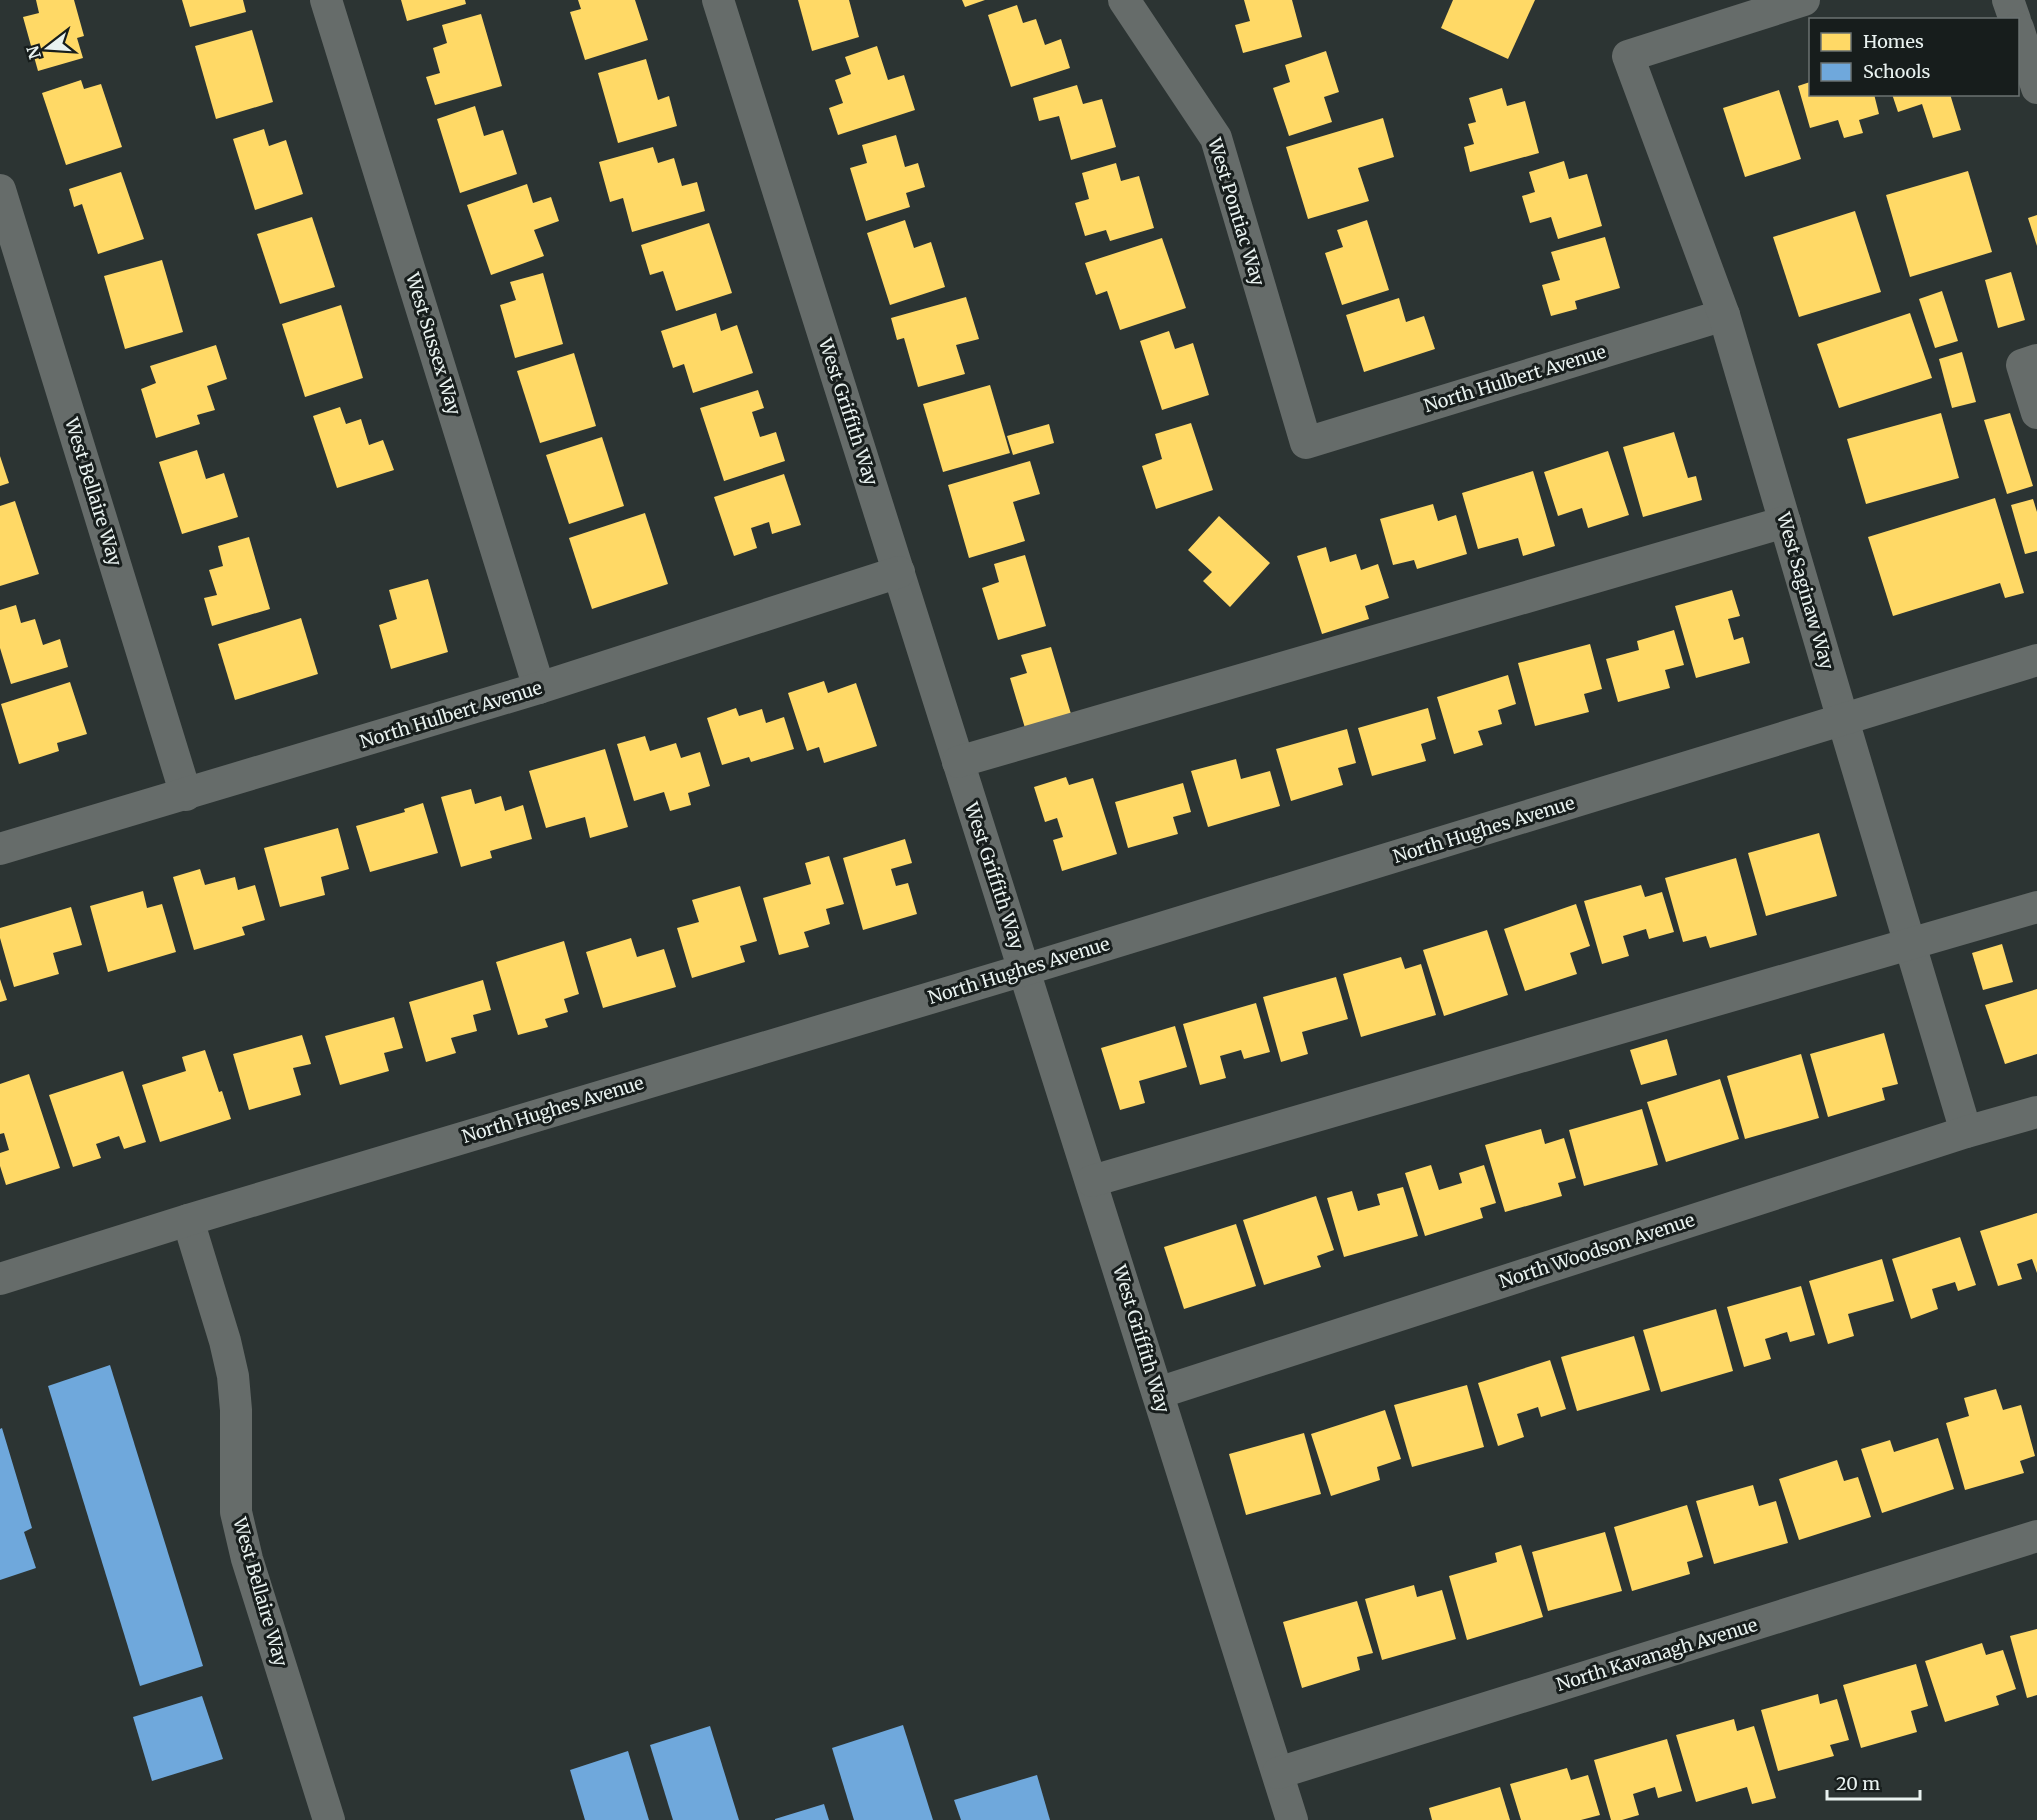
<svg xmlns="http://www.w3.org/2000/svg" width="2037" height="1820" viewBox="0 0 2037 1820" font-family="Merriweather,serif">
<rect width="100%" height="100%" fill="#2c3433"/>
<g fill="#ffd966">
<path d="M36,0H74L84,36L77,38L83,58L38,71L23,17L39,13Z"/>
<path d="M182,0H243L246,12L190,27Z"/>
<path d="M401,0H465L466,4L407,21Z"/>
<path d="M578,0H635L648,40L585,60L570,12L581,9Z"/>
<path d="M798,0H849L859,37L812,51Z"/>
<path d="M962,0H985L965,7Z"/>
<path d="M1244,0H1292L1302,37L1243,53L1235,25L1250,21Z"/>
<path d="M1453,0H1535L1508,59L1441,28Z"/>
<path d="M1017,5L1023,23L1036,19L1045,45L1061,39L1070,68L1011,87L988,15Z"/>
<path d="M481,14L502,86L435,105L426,77L440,73L433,48L447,43L442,25Z"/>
<path d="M252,30L273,102L216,119L195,46Z"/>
<path d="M877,46L888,80L904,75L915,110L838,135L829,108L843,103L835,80L851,74L845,57Z"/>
<path d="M1326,51L1339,92L1324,97L1332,122L1289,136L1273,88L1290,82L1285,65Z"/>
<path d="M646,59L658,100L669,96L677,126L618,143L598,73Z"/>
<path d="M81,80L84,89L101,84L122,147L66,165L42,93Z"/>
<path d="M1810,82V94H1874L1879,114L1859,120L1863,133L1844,138L1838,120L1810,128L1798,86Z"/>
<path d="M1077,85L1083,104L1102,99L1116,147L1071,160L1059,116L1039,121L1033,98Z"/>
<path d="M1502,88L1507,106L1525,101L1539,153L1470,172L1464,147L1474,144L1468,124L1476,122L1469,98Z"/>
<path d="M1779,90L1801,159L1745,177L1723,108Z"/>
<path d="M1892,94H1950L1961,130L1933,138L1922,104L1898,112Z"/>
<path d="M475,106L484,136L503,130L517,174L460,193L437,119Z"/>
<path d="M1383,118L1394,157L1358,168L1369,201L1308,219L1286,147Z"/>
<path d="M264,129L269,146L286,140L303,194L255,210L233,139Z"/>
<path d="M896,135L905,167L918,163L925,187L906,193L910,207L866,221L850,168L867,163L862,145Z"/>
<path d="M653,147L658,163L674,158L682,186L697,182L705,211L632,232L623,198L610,202L599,162Z"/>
<path d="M1564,161L1569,179L1587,174L1602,226L1558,239L1551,217L1530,223L1522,196L1535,192L1529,172Z"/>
<path d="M1116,163L1121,181L1139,176L1154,228L1110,241L1106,230L1085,236L1075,203L1089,199L1082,173Z"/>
<path d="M1968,171L1992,252L1910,277L1886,195Z"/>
<path d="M121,172L144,239L98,254L82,204L74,207L69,189Z"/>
<path d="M527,184L533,203L551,197L559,221L534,230L544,256L491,275L467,205Z"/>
<path d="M1855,211L1881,292L1799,317L1773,237Z"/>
<path d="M2037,215V246L2028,218Z"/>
<path d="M312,217L335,287L280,304L257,234Z"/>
<path d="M905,220L914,248L931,242L945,287L890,305L867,233Z"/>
<path d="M1367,220L1389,290L1342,305L1325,253L1343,247L1337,230Z"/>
<path d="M709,223L732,293L676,311L663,271L650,275L641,245Z"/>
<path d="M1605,237L1620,288L1575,301L1577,309L1551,316L1542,285L1560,280L1551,252Z"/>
<path d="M1162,238L1186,308L1120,330L1107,291L1096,295L1085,263Z"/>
<path d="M162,260L183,332L125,349L104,276Z"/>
<path d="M2011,272L2025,320L1998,328L1985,280Z"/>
<path d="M543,273L563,344L515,358L500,305L516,300L510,282Z"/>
<path d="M1942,291L1958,341L1935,348L1919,299Z"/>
<path d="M966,297L979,339L956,345L965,374L918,387L904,338L897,340L891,318Z"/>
<path d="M1399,298L1406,322L1424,316L1435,349L1364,372L1346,315Z"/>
<path d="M341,305L363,378L305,397L282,324Z"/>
<path d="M716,313L721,331L737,325L753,373L693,393L684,364L673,368L661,331Z"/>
<path d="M1910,313L1932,378L1839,408L1817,344Z"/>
<path d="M1169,331L1175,349L1193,343L1209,395L1162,410L1140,341Z"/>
<path d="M216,345L227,379L207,386L215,410L197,415L200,424L156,438L141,389L156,383L150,366Z"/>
<path d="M1962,352L1976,402L1952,408L1939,359Z"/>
<path d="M574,353L596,426L540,443L517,371Z"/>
<path d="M990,385L1010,453L943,472L923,404Z"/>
<path d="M758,390L764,408L752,412L760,437L776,432L785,461L724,481L700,408Z"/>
<path d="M340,407L346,424L361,419L369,445L383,440L394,470L337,488L313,416Z"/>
<path d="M1941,413L1959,478L1866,504L1847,439Z"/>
<path d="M2010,413L2033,486L2007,494L1984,420Z"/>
<path d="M1191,423L1213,490L1156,509L1142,466L1162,459L1155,434Z"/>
<path d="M1049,424L1054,443L1013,455L1007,436Z"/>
<path d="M1674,432L1688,478L1696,476L1702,500L1643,517L1623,447Z"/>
<path d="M602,437L624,506L569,524L546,455Z"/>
<path d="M197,450L206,479L224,473L238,517L182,534L159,462Z"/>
<path d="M1608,451L1629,515L1588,528L1582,508L1558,516L1544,472Z"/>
<path d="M0,456L9,483L0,486Z"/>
<path d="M1030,461L1040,494L1013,502L1025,541L969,558L948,485Z"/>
<path d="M1533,471L1555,546L1523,556L1518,538L1478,549L1462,493Z"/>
<path d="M784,474L801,525L772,534L769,522L751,528L757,548L734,556L714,497Z"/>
<path d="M1995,498L2024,593L2005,598L2000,583L1893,616L1868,537Z"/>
<path d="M2033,499L2037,512V551L2025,554L2011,505Z"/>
<path d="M15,501L39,574L0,586V506Z"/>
<path d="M1433,504L1438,521L1456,515L1467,554L1417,569L1414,560L1393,565L1380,519Z"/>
<path d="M645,513L668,584L592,609L569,538Z"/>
<path d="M1219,516L1270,563L1230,607L1203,581L1212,572L1188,550Z"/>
<path d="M249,537L270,609L212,626L204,598L217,595L209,570L223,566L218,546Z"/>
<path d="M1326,547L1330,562L1356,554L1361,570L1378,564L1389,598L1365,606L1369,619L1322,634L1297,556Z"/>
<path d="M1025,555L1046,626L998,640L982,588L999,582L994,564Z"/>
<path d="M428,579L448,652L391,669L379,625L397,619L389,590Z"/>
<path d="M1732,590L1740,616L1728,619L1734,640L1743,637L1750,663L1696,678L1675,606Z"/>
<path d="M16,605L21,623L35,619L43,645L60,639L68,667L11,684L0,648V610Z"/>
<path d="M301,618L318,674L235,700L218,644Z"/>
<path d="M1674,630L1684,665L1665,670L1670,688L1618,702L1606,659L1639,650L1637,641Z"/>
<path d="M1590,644L1602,689L1584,694L1589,712L1535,726L1518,663Z"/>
<path d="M1051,647L1071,714L1025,728L1010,678L1027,673L1021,655Z"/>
<path d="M1508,675L1516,704L1498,710L1502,724L1478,731L1483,745L1454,754L1437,697Z"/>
<path d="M824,681L828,693L856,683L877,746L824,763L819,747L807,751L788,693Z"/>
<path d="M70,682L87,734L57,743L59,751L19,764L1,704Z"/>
<path d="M736,708L739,716L762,709L766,723L784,717L794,749L751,762L749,757L722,765L707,718Z"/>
<path d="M1428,708L1436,739L1421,744L1426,761L1372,776L1358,728Z"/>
<path d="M1347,729L1356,763L1338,768L1343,785L1291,801L1276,749Z"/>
<path d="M645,736L650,751L676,743L681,758L700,752L710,786L688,793L691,805L670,811L664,792L634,801L617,744Z"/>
<path d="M605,749L628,827L590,838L585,817L546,828L529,771Z"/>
<path d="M1236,759L1241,779L1270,771L1280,806L1208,827L1191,771Z"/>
<path d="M1066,777L1069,785L1093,778L1117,854L1062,871L1053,840L1063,837L1057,818L1045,822L1034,787Z"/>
<path d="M1183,783L1191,812L1173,817L1178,834L1128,848L1115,802Z"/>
<path d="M471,789L475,804L501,796L505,811L523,805L532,839L490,851L492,858L461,867L441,797Z"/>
<path d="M423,803L438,853L370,872L356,826L405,812L404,809Z"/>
<path d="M338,828L349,869L321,877L325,895L280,907L264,848Z"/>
<path d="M1819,833L1837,896L1766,916L1748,853Z"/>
<path d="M905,839L912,863L891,869L896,886L908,883L917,914L863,930L843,858Z"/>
<path d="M829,856L844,904L826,909L830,924L804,932L809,947L779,955L763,898L811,884L805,863Z"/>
<path d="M1736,858L1757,935L1710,948L1706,936L1683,942L1665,878Z"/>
<path d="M200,869L205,885L235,877L238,890L255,885L265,920L242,927L245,935L194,950L173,877Z"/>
<path d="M1641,885L1645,897L1662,892L1674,932L1649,939L1646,929L1623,936L1629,956L1602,964L1584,901Z"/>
<path d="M740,886L757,941L740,946L745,962L692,978L677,928L699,922L692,900Z"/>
<path d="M143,891L147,908L162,904L176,952L108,972L90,906Z"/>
<path d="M1576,904L1590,946L1570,953L1577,974L1525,991L1504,929Z"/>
<path d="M71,907L82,945L53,953L59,974L14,987L0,938V928Z"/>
<path d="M1487,930L1508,995L1444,1016L1423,950Z"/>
<path d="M631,938L637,957L664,949L676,987L603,1008L586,952Z"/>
<path d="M564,941L579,994L564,999L568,1012L545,1019L548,1027L518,1035L496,962Z"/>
<path d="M2002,944L2013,982L1983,990L1972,953Z"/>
<path d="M1401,957L1405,969L1421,964L1436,1015L1361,1037L1343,974Z"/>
<path d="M1336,977L1348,1019L1302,1032L1308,1054L1281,1062L1263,997Z"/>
<path d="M0,979L7,1000L0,1002Z"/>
<path d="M483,980L491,1010L473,1015L477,1031L451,1038L456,1053L426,1062L409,1002Z"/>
<path d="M2037,989V1054L2005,1064L1985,1005Z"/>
<path d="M1256,1003L1270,1052L1244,1059L1241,1050L1220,1056L1226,1078L1200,1085L1183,1024Z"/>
<path d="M394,1017L403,1048L384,1053L389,1071L340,1085L325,1036Z"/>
<path d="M1175,1026L1187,1067L1139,1081L1145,1103L1120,1110L1101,1048Z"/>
<path d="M1884,1033L1898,1084L1882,1088L1885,1100L1828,1117L1810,1054Z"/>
<path d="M302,1035L311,1064L293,1068L301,1095L249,1110L233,1054Z"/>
<path d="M1667,1039L1677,1075L1641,1085L1630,1050Z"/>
<path d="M205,1050L219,1092L222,1091L231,1119L160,1142L142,1085L186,1071L182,1057Z"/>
<path d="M1801,1054L1819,1118L1745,1139L1727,1076Z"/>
<path d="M123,1071L146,1142L124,1149L119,1136L96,1144L101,1158L73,1167L49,1095Z"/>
<path d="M29,1074L60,1168L6,1185L0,1166V1153L9,1150L4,1133L0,1134V1084Z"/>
<path d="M1720,1079L1739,1139L1666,1162L1647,1102Z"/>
<path d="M1642,1109L1658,1165L1584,1186L1569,1130Z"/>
<path d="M1541,1129L1545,1144L1564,1138L1576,1178L1558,1183L1562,1196L1505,1212L1485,1145Z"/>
<path d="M1431,1165L1439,1190L1462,1183L1459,1173L1484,1165L1496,1203L1480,1208L1483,1218L1425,1236L1405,1173Z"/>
<path d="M1403,1187L1418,1236L1344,1257L1327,1198L1352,1191L1358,1211L1380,1205L1377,1194Z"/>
<path d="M1316,1196L1334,1250L1317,1256L1321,1267L1264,1285L1243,1220Z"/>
<path d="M2037,1213V1273L2032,1259L2017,1264L2022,1279L1998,1286L1980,1231Z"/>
<path d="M1236,1224L1256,1286L1184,1309L1164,1247Z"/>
<path d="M1960,1237L1976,1285L1958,1291L1955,1282L1932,1289L1938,1309L1911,1319L1892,1259Z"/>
<path d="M1882,1259L1894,1301L1848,1314L1854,1336L1828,1344L1809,1281Z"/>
<path d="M1801,1286L1815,1335L1790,1342L1787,1332L1765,1339L1771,1359L1744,1367L1727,1307Z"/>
<path d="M1716,1309L1733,1371L1661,1392L1643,1330Z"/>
<path d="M1634,1336L1650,1390L1577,1411L1561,1357Z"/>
<path d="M1550,1360L1566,1409L1541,1417L1538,1407L1517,1414L1524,1437L1498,1446L1478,1383Z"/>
<path d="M1467,1385L1484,1447L1412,1467L1394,1405Z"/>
<path d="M1996,1389L2003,1410L2021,1405L2035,1456L2020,1461L2024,1473L1965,1490L1946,1423L1969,1416L1964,1398Z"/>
<path d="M1385,1410L1401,1459L1377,1467L1380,1480L1331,1496L1311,1434Z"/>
<path d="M1304,1433L1321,1494L1246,1515L1229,1454Z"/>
<path d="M1938,1438L1954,1489L1882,1513L1861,1449L1890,1440L1894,1452Z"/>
<path d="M1837,1460L1844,1481L1858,1477L1871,1517L1799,1540L1779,1479Z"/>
<path d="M1753,1485L1759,1506L1776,1501L1788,1543L1714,1564L1696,1501Z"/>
<path d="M1687,1505L1703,1557L1687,1562L1690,1574L1632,1591L1614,1527Z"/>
<path d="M1605,1532L1622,1591L1548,1611L1532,1552Z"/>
<path d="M1521,1545L1543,1617L1467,1640L1449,1576L1497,1562L1495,1553Z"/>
<path d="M1414,1585L1417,1597L1442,1590L1456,1639L1382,1660L1365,1599Z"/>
<path d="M1357,1601L1373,1653L1357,1657L1360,1670L1302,1688L1283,1622Z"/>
<path d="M2037,1629V1695L2027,1698L2010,1636Z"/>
<path d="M1982,1643L1986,1655L2003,1650L2016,1689L1996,1696L1999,1705L1945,1722L1925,1661Z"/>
<path d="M1916,1664L1928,1706L1911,1711L1917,1732L1861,1748L1843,1685Z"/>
<path d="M1818,1694L1820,1704L1837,1699L1849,1740L1830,1745L1834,1756L1778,1771L1761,1710Z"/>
<path d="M1734,1719L1737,1731L1754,1726L1776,1798L1752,1804L1747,1787L1696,1802L1676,1735Z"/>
<path d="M1667,1739L1682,1791L1658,1798L1655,1787L1633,1794L1639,1815L1622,1820H1611L1594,1760Z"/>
<path d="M1567,1768L1571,1780L1588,1775L1600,1815L1581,1820H1521L1510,1784Z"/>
<path d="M1500,1787L1510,1820H1432L1429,1808Z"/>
</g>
<g fill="#6fa8dc">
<path d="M110,1365L203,1666L140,1686L48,1386Z"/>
<path d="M2,1428L32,1528L24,1532L36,1568L0,1580V1429Z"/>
<path d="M202,1696L223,1759L152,1781L133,1717Z"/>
<path d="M903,1725L933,1820H854L832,1748Z"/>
<path d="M710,1726L739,1820H673L650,1745Z"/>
<path d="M628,1751L649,1820H585L570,1770Z"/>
<path d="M1037,1775L1050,1820H961L954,1800Z"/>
<path d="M824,1804L829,1820H775V1819Z"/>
</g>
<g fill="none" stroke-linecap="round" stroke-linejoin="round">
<g stroke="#666c6a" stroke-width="32">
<path d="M326,0L539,688"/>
<path d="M718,0L1292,1820"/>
<path d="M1124,0L1216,138L1306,443L1724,315"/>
<path d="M1804,0L1628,56L1724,315L1843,720L1966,1132"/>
<path d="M2008,0L2015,20"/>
<path d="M2018,28L2037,88"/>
<path d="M0,190L186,795"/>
<path d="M2037,360L2022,365L2037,413"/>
<path d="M958,762L1785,522"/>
<path d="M0,849L539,688L899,572"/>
<path d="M1092,1181L2037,907"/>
<path d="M188,1220L225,1341L233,1376L236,1410V1512L247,1559L329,1820"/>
<path d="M0,1279L188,1220L1024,970L2037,660"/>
<path d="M1158,1393L1966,1132L2037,1112"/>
<path d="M1278,1773L2037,1536"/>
</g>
</g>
<g text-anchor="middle" stroke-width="6" stroke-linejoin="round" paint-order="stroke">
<g font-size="18" fill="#e9f2f0" stroke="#171d1c">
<text transform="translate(1236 212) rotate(73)" y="6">West Pontiac Way</text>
<text transform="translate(433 344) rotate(73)" y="6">West Sussex Way</text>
<text transform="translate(1515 379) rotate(-17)" y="6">North Hulbert Avenue</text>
<text transform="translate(848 412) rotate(72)" y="6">West Griffith Way</text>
<text transform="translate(93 492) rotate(73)" y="6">West Bellaire Way</text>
<text transform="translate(1805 591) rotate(74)" y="6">West Saginaw Way</text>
<text transform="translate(451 715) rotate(-17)" y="6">North Hulbert Avenue</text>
<text transform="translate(1484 830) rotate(-17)" y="6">North Hughes Avenue</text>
<text transform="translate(994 876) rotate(72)" y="6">West Griffith Way</text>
<text transform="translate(1019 971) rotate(-17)" y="6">North Hughes Avenue</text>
<text transform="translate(553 1110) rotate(-17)" y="6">North Hughes Avenue</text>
<text transform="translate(1597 1251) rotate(-18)" y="6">North Woodson Avenue</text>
<text transform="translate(1141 1339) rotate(73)" y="6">West Griffith Way</text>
<text transform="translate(260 1592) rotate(74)" y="6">West Bellaire Way</text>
<text transform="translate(1657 1655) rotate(-17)" y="6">North Kavanagh Avenue</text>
</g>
</g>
<rect x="1809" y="18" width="210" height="78" fill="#171d1c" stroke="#6b7271" stroke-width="1.5"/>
<rect x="1821" y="33" width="30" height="18" fill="#ffd966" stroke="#6b7271" stroke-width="1.5"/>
<text x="1863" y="48" font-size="18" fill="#e9f2f0">Homes</text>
<rect x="1821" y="63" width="30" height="18" fill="#6fa8dc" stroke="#6b7271" stroke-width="1.5"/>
<text x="1863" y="78" font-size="18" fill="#e9f2f0">Schools</text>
<g transform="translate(48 48) rotate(253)" stroke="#171d1c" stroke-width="4.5" paint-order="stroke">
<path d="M0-4.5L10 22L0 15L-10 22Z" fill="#e9f2f0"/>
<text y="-9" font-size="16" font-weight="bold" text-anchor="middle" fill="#e9f2f0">N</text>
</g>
<path d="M1827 1790v9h93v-9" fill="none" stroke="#e9f2f0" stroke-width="3"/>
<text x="1836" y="1790" font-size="18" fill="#e9f2f0" stroke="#171d1c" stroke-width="4.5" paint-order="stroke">20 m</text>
</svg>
